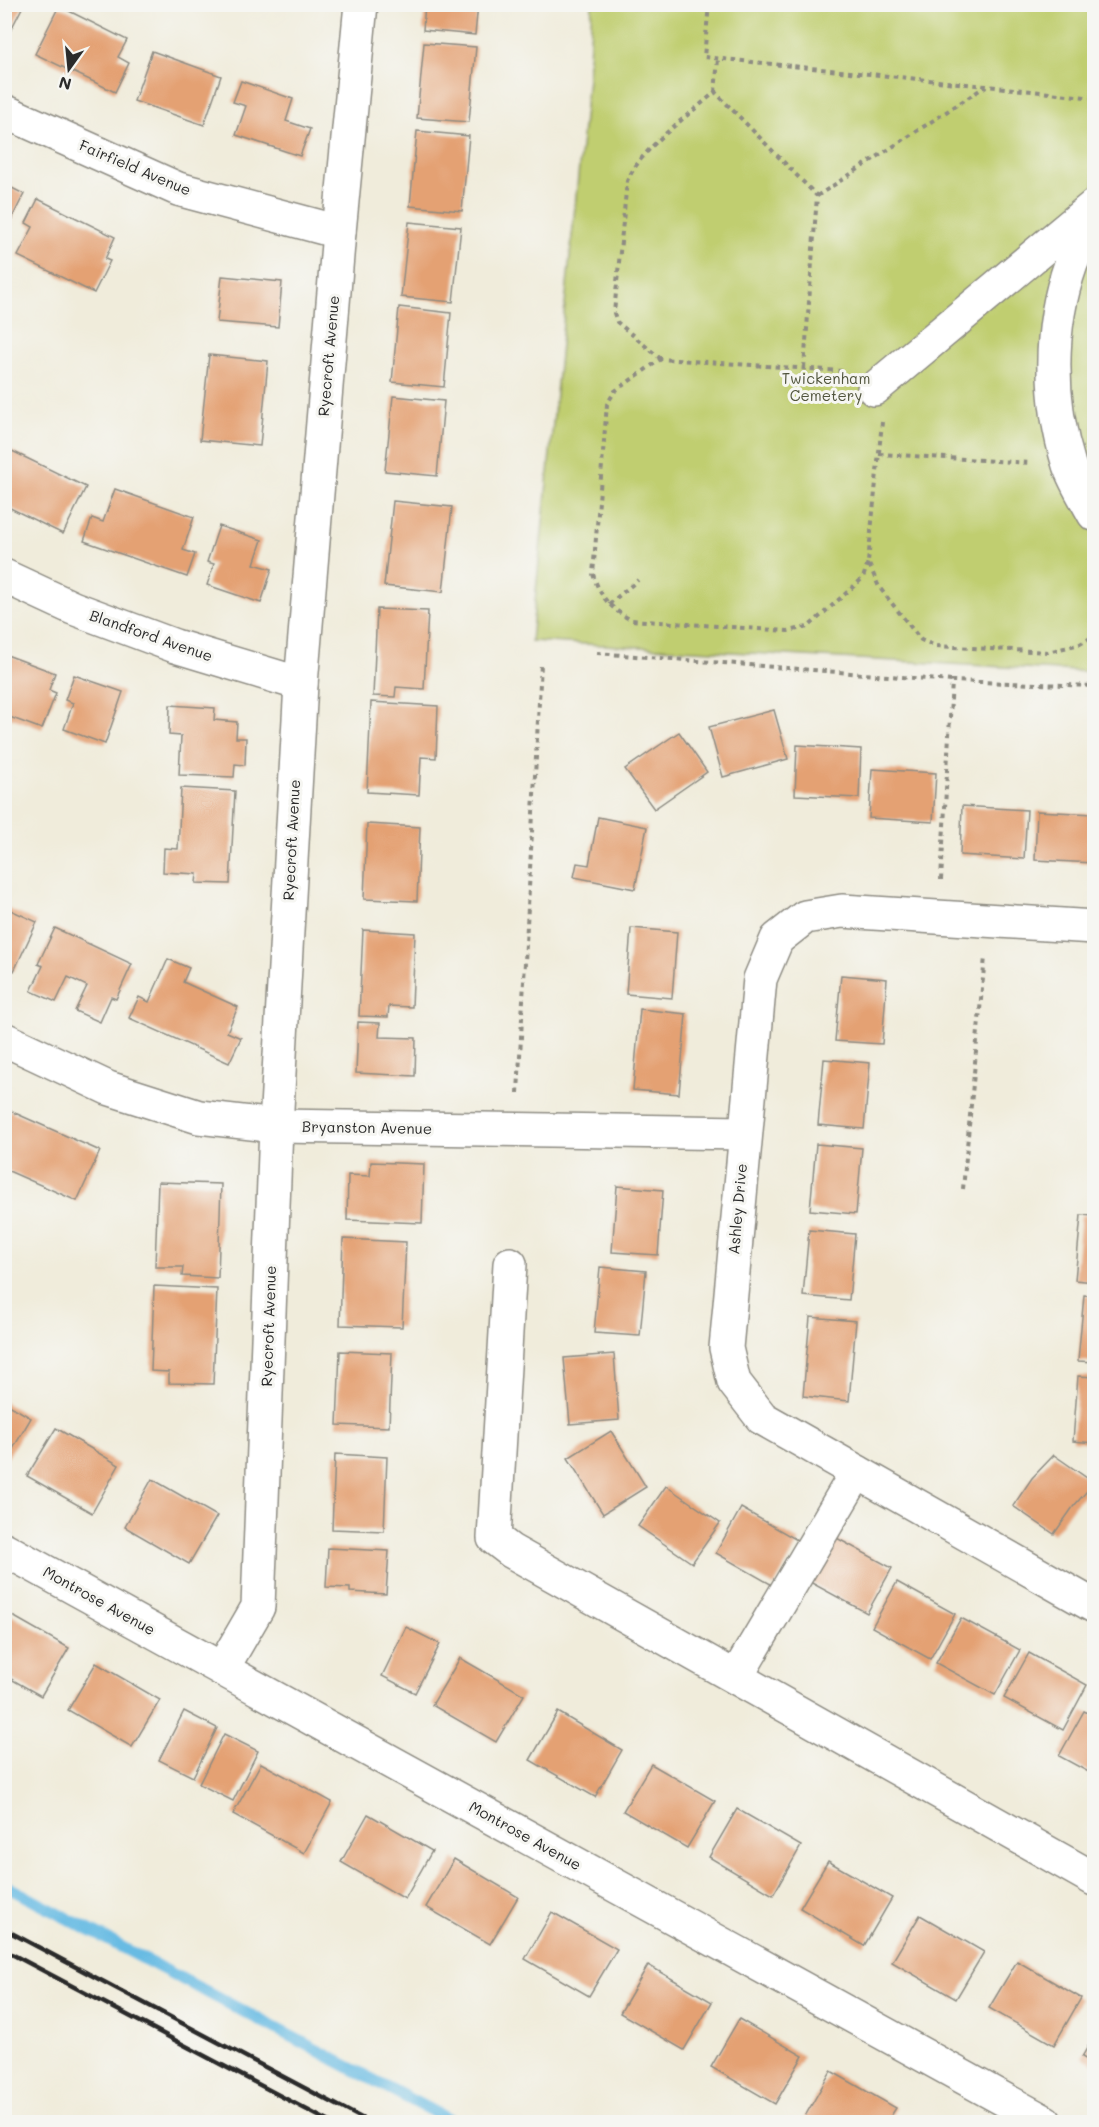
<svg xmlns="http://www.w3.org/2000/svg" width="1099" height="2127" viewBox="0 0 1099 2127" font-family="Mali,sans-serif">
<rect width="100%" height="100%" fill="#f6f6f2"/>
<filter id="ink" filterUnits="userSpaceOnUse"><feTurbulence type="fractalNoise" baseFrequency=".0167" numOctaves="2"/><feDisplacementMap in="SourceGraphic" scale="12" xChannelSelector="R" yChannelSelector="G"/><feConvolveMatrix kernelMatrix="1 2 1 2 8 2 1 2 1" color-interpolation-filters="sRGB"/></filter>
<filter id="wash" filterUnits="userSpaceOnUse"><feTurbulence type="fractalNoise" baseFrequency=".008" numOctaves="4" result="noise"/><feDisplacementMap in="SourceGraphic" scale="24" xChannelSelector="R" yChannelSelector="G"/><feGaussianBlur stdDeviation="1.35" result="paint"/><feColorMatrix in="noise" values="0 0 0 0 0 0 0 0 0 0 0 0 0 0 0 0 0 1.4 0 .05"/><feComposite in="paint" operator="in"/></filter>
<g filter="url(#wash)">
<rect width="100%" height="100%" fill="#f0ecdb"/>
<path fill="#c0ce70" stroke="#767c4e" stroke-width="1.5" d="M592,5H1094V672L531,641L588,78Z"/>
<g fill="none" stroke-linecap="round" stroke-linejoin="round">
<path stroke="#67bbe3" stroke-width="12" d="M4,1885L453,2122"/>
</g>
<g id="blocks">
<g fill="#e4a173">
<path d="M4,4H24L4,43Z"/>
<path d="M425,4H478L475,35L423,30Z"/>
<path d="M59,6L127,40L118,57L129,63L115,92L35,54Z"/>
<path d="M424,43L476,47L469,122L417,118Z"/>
<path d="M152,51L221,76L204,125L134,101Z"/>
<path d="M241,81L293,99L286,121L310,129L300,156L236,135L246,106L233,102Z"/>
<path d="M417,131L469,136L462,211L410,206Z"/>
<path d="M4,184L24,194L4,234Z"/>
<path d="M38,199L115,237L105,259L110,261L94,293L18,256L33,227L26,223Z"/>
<path d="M409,222L461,227L453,302L401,297Z"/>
<path d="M222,276L282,282L278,327L217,322Z"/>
<path d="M399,307L451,313L444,387L392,382Z"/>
<path d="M209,355L268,361L260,446L200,440Z"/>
<path d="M393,396L444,401L437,476L385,471Z"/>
<path d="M10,450L86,487L63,534L4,505V462Z"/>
<path d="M115,489L194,517L183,550L195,554L187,577L84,541L92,518L103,522Z"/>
<path d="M393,501L452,507L443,592L384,586Z"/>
<path d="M219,526L262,540L254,564L272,569L261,603L207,585L214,564L207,562Z"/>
<path d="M377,609L428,611L424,689L396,687L395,697L373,696Z"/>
<path d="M4,654L55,673L49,690L56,693L42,729L4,715Z"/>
<path d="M74,675L123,692L105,744L64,729L73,703L65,700Z"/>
<path d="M371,702L438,706L436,758L421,757L419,795L367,792Z"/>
<path d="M170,705L215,708L214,720L237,722L236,738H246L245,765L235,764L234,777L179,775L181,736L169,735Z"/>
<path d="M774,710L788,759L723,777L709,727Z"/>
<path d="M679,732L707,772L654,809L625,769Z"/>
<path d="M797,745L861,749L859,798L795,795Z"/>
<path d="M872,769L936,773L933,822L869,818Z"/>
<path d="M181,788L235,791L230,884L196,883L197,874L163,872L164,848L178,849Z"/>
<path d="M962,806L1027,810L1024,859L960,855Z"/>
<path d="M1037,811L1094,814V863L1035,860Z"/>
<path d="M598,817L647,827L635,889L574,877L577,863L589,865Z"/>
<path d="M367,824L420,827L417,901L364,899Z"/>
<path d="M4,907L37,922L14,971L4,966Z"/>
<path d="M55,928L132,964L116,999L111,997L100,1022L75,1011L87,986L68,977L56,1002L31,991L43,966L38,964Z"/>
<path d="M631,928L677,932L672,998L626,994Z"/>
<path d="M363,930L415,933L412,1007L389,1006L388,1017L359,1016Z"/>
<path d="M168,959L189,968L183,982L238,1007L227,1032L241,1038L229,1063L129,1018L139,997L149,1002Z"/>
<path d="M841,975L887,979L882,1044L835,1041Z"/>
<path d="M640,1009L686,1014L679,1094L633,1090Z"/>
<path d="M358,1022L380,1023L379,1037L416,1038L415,1076L356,1073Z"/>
<path d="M824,1059L870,1063L864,1129L818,1125Z"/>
<path d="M6,1109L100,1151L77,1201L4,1169Z"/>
<path d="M816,1144L862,1148L856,1214L810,1210Z"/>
<path d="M371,1162L424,1164L422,1223L347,1220L348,1175L370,1176Z"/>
<path d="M158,1182L221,1184L218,1278L182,1276L183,1267H155Z"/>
<path d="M617,1186L663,1190L658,1255L612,1252Z"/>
<path d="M1081,1215L1094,1216V1282L1075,1280Z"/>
<path d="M809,1230L855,1234L849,1300L803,1296Z"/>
<path d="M343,1239L406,1242L402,1327L340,1325Z"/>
<path d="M600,1267L646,1271L640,1336L594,1333Z"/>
<path d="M154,1286L217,1289L213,1384L169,1383V1372L151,1371Z"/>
<path d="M1084,1295L1094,1296V1362L1078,1361Z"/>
<path d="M810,1317L856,1321L849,1401L803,1396Z"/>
<path d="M340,1351L392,1353L389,1427L337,1425Z"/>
<path d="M614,1354L619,1420L570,1424L564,1358Z"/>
<path d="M1078,1376L1094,1377V1443L1073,1441Z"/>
<path d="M4,1402L31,1418L4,1464Z"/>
<path d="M56,1428L119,1465L92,1513L27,1476Z"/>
<path d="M611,1431L646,1487L603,1514L568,1458Z"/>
<path d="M335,1454L387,1457L384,1531L332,1529Z"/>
<path d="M1054,1455L1094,1483L1073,1507L1054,1534L1013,1506L1032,1478Z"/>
<path d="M152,1479L217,1516L189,1564L125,1527Z"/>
<path d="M666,1486L720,1523L692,1563L638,1526Z"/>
<path d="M741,1508L799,1541L774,1586L716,1553Z"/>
<path d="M833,1536L892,1568L867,1613L808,1581Z"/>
<path d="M328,1548L389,1551L386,1594L350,1592V1588L326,1587Z"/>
<path d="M897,1582L955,1614L930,1659L872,1627Z"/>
<path d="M4,1611L69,1648L41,1696L4,1675Z"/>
<path d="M961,1618L1020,1650L995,1695L936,1663Z"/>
<path d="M406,1627L440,1644L415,1693L382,1676Z"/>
<path d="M1029,1653L1087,1685L1063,1730L1004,1698Z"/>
<path d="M460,1658L524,1695L496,1742L432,1705Z"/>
<path d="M96,1663L160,1700L132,1747L68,1710Z"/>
<path d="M184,1711L217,1728L193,1777L159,1760Z"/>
<path d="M1084,1711L1094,1716V1775L1059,1756Z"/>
<path d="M558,1712L622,1750L595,1797L530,1760Z"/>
<path d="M224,1734L258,1751L233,1801L199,1784Z"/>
<path d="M261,1763L332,1802L304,1853L233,1814Z"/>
<path d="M651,1764L715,1801L687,1848L623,1811Z"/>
<path d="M737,1809L801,1846L773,1895L709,1857Z"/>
<path d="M368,1814L432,1851L405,1899L341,1862Z"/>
<path d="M454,1859L518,1897L490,1944L426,1907Z"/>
<path d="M828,1861L892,1898L864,1946L800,1908Z"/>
<path d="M552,1912L617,1949L589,1996L525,1959Z"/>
<path d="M920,1915L984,1952L956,1999L892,1962Z"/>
<path d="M1017,1961L1081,1998L1054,2045L989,2008Z"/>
<path d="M648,1965L712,2002L684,2050L620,2013Z"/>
<path d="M739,2019L803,2056L775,2104L711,2067Z"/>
<path d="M1094,2036V2064L1082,2057Z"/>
<path d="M831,2071L896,2108L887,2122H811L804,2118Z"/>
</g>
</g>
</g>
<g filter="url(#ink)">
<use href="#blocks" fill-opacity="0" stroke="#8e8c83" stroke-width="1.5"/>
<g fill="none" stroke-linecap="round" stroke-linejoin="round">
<defs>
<g id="minor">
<path d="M4,111L178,189L339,232"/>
<path d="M1094,219C1087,234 1077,248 1071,264C1048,328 1049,401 1069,465C1075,482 1086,499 1094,514"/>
<path d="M874,389L1094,206"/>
<path d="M4,576L73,608L175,646L301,684"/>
<path d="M1094,927L842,911L805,917L777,939L760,979L726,1348L734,1382L762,1418L1094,1606"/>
<path d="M4,1039L108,1088L199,1117L276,1126L745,1133"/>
<path d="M510,1264L494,1538L511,1551L1094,1879"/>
<path d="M4,1549L1045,2122"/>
<path d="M222,1669L258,1607L276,1126L301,684L339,232L361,4"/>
<path d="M736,1677L857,1472"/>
</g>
</defs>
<use href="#minor" stroke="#8e8c83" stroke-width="36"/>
<g stroke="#8e8c83" stroke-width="4" stroke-dasharray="4.5 4.5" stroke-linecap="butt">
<path d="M709,4L704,57L986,86"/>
<path d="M715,92L718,59"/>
<path d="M817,196L986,86L1094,98"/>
<path d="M661,359L617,322L614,313L627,181C644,145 686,118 715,92L817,196L804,368"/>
<path d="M842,371L661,359L615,391L607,404L593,574C600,597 610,608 631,620L788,631L808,627L863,578L868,562"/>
<path d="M882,422L868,562L879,587L921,640L936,646L1048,652L1080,644L1094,636"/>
<path d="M879,454L1031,463"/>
<path d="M609,604L638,580"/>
<path d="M597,653L952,681"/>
<path d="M941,880L952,681L1094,686"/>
<path d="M518,1093L541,664"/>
<path d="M963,1189L985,957"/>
</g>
<use href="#minor" stroke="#fff" stroke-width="33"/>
<g stroke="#2b2b2b" stroke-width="4.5">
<path d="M4,1929L369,2122"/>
<path d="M4,1950L330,2122"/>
</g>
</g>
</g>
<g text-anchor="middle" stroke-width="6" stroke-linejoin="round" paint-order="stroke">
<g font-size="15" fill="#2b2b2b" stroke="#f6f6f2">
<text transform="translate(135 168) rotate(23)" y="5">Fairfield Avenue</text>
<text transform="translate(329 356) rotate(-85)" y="5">Ryecroft Avenue</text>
<text transform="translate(151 636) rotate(19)" y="5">Blandford Avenue</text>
<text transform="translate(292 840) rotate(-87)" y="5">Ryecroft Avenue</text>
<text transform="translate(367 1128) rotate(1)" y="5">Bryanston Avenue</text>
<text transform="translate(738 1209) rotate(-85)" y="5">Ashley Drive</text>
<text transform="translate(269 1326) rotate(-88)" y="5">Ryecroft Avenue</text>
<text transform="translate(99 1601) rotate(29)" y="5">Montrose Avenue</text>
<text transform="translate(525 1836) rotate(29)" y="5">Montrose Avenue</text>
</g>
<g font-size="15" fill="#50543c" stroke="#f6f6f2">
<text x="826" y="384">Twickenham<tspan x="826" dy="17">Cemetery</tspan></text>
</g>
</g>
<rect width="1099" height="2127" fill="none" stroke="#f6f6f2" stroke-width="24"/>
<g transform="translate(69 69) rotate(195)" stroke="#f6f6f2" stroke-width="4.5" paint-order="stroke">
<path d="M0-4.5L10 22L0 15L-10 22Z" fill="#2b2b2b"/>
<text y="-9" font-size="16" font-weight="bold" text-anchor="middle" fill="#2b2b2b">N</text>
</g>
</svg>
